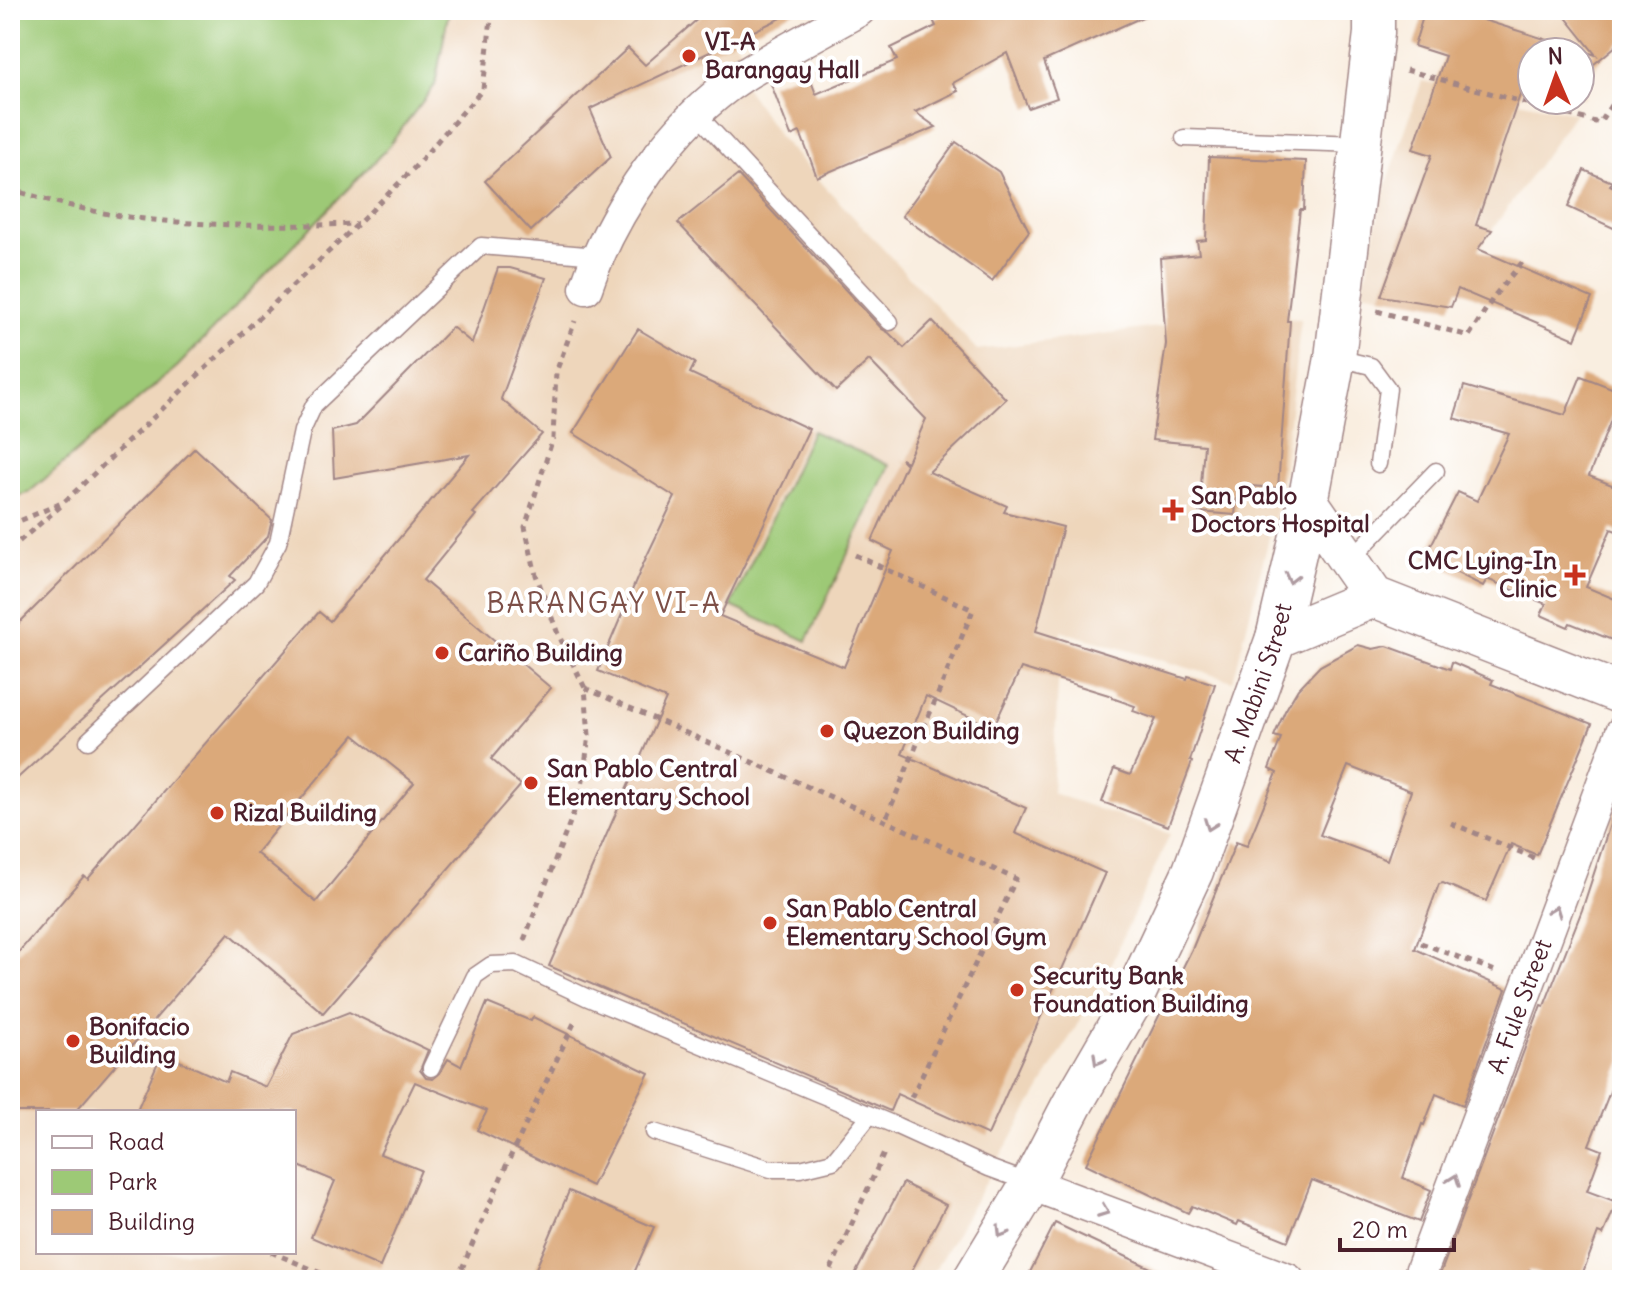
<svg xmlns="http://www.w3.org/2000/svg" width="1632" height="1290" viewBox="0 0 1632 1290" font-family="Delius,sans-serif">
<rect width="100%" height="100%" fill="#fff"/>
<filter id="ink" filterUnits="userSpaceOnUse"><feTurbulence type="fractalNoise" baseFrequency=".0125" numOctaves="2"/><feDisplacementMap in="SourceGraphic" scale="16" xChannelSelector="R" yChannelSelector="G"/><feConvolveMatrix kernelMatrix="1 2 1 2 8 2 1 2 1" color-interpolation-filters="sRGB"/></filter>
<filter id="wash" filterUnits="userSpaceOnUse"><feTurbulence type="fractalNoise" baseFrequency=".006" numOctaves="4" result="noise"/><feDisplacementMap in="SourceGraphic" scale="32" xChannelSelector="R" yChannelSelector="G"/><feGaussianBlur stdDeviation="1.8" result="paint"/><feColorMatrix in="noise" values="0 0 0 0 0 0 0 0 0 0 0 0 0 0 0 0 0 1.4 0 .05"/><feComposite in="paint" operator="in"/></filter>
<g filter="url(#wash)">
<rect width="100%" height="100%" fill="#f9eee0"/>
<g fill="#eed6bb" fill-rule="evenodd">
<path d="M10,10H709L741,49L739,78L780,138L977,350L1246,316L1301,319L1280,494L1233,681L1061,631L1052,793L1170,834L1106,975L929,1280H35L10,1273ZM38,1112H294V1252H38Z"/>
<path d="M1425,10H1622V41L1600,59L1584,99L1580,98V52H1532V83L1414,46Z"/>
<path d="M1422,81L1575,113L1467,265L1451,307L1362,291L1383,195Z"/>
</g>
<g fill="#9dc976" stroke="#747450" stroke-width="2">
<path d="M10,10H449L435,85L387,148L178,366L28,493L10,498Z"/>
<path d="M812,431L889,465L807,641L731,606Z"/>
</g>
<g id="blocks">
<g fill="#dba97a" fill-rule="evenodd">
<path d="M708,10H798L590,109L611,157L531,231L485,181L628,48L645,65Z"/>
<path d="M951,10H1158L1044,61L1057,98L1028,108L1007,53L953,83L958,91L915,112L936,127L817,177L800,132L791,136L771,84L807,71L816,94L897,60L891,48L936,26L933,20Z"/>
<path d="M1425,10H1478L1477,18L1596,55L1560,10H1622V41L1583,73L1580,81V52H1532V79L1526,77L1476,225L1492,230L1478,249L1592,298L1575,339L1458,289L1451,307L1381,296L1432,155L1413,149L1445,56L1414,46Z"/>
<path d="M956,142L999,172L1029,231L992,281L902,216Z"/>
<path d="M1209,157L1306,161L1304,210H1300L1287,321H1290L1278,488L1238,485L1235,515L1199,512L1204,445L1152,440L1166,344L1160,258L1199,254L1197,241L1206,240Z"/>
<path d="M1584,170L1612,182L1610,185L1622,191V232L1568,207Z"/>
<path d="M738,175L882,329L889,333L904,348L932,321L1006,399L929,472L1007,506L1004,512L1063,527L1036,631L1187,679L1188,676L1215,684L1190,761L1192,762L1168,826L1102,802L1114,769L1130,775L1156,719L1133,711L1135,706L1112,698V696L1021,668L993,728L926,696L902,754L1026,808L1015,833L1105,873L988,1135L897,1094L890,1111L549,966L666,699L598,671L644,562L675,497L573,433L638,329L695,363L690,373L809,429L720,616L844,667L893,551L872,541L906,464L901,459L907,462L926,419L869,360L836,391L678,223Z"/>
<path d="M498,268H510L546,278L501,399L542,434L473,513L476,515L423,580L551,688L491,759L521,785L323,1013L229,933L75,1112H10V962L84,876L88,879L319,612L330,621L469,455L334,478L332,431L356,425L452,327L472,343ZM354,735L414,783L316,902L256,853Z"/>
<path d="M1581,376L1622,392L1589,476L1622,489V533L1611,529L1586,587L1622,602V644L1570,623L1568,627L1541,615L1546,604L1487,579L1483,586L1425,557L1458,492L1477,501L1509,434L1454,418L1464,386L1565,415Z"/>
<path d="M195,448L272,520L268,536L230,576L235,580L10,785V632Z"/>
<path d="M1358,645L1373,649L1387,646L1450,669L1452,662L1493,680L1491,684L1592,724L1537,855L1511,844L1486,901L1443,883L1439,884L1415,949L1506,989L1463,1105L1436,1094L1424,1125L1422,1124L1403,1178L1431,1190L1419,1222L1312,1180L1288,1241L1239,1221L1237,1225L1192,1206L1188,1213L1086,1164L1193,947L1236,842L1247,846L1277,773L1269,769L1281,738L1274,736L1285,711L1298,689L1320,666ZM1348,766L1411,791L1387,860L1320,835Z"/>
<path d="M1616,806L1622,807V1061L1589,1145L1602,1150L1587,1191L1617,1202L1603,1235L1598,1233L1580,1280H1556L1529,1270L1525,1280H1438L1541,1005L1544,1006L1582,910Z"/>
<path d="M487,1003L531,1021L533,1017L649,1073L592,1186L477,1130L487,1111L415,1082L380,1154L421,1170L380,1267L311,1237L335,1181L294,1164V1112H136L162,1053L226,1082L230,1072L266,1087L293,1034L349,1012L428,1050L420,1070L426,1078L433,1079L440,1073L448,1059L461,1066Z"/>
<path d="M903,1183L946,1205L907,1280H852Z"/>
<path d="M569,1191L654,1227L631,1280H531Z"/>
<path d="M1055,1223L1176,1280H1026Z"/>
</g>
</g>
</g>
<g filter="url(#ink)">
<use href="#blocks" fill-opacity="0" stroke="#a28686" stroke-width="2"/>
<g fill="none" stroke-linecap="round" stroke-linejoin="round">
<defs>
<g id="service">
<path d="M696,113L890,322"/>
<path d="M1184,138L1360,144"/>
<path d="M1337,358L1371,366L1388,389L1378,464"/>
<path d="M1350,560L1436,471"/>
<path d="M88,741L256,583L278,543L302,431L314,405L481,246L597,256"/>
<path d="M431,1068L475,976L491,965L516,964L586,997L897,1126L989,1168L1030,1183"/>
<path d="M654,1132L771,1169H800L833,1161L870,1115"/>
</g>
<g id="minor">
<path d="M586,288C611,213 674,120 741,77C779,53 820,32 859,10"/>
<path d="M1031,1184L1288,1280"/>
<path id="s1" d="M1418,1280L1622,732"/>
</g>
<g id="tertiary">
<path d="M1308,502L1374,597L1622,694"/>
<path d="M1276,638L1374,597"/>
<path id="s2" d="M973,1280L1031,1184L1072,1105L1131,1003L1193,871L1276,638L1308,502L1335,358L1374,33V10"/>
</g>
</defs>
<use href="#service" stroke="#a28686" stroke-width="19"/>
<use href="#minor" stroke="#a28686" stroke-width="35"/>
<use href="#tertiary" stroke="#a28686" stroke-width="43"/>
<g stroke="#a28686" stroke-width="5" stroke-dasharray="6 6" stroke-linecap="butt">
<path d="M1406,70L1599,123L1622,89"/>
<path d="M10,189C50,201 93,213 136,218C209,227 283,226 357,224"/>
<path d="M1377,311L1469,336L1495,295L1525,259"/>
<path d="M10,525L64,502L358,224L413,169L483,89L492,10"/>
<path d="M10,549L61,506"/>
<path d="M855,555L973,610L885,821"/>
<path d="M585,688L1016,879L909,1102"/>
<path d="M1451,823L1539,860"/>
<path d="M524,940L581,794L589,735L585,688L558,634L536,575L525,527L553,438L556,372L575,321"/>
<path d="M1421,943L1498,972"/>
<path d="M271,1252L337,1280"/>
<path d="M457,1280L506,1166L576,1019"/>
<path d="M826,1280L885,1151"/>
</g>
<use href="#service" stroke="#fff" stroke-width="16"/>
<use href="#minor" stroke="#fff" stroke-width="32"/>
<use href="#tertiary" stroke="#fff" stroke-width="40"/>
</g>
<defs><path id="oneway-chevron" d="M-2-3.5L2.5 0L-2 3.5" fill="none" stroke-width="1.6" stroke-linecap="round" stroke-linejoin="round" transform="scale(2)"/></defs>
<g stroke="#ae9aa0">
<use href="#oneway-chevron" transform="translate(1291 578) rotate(104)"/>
<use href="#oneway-chevron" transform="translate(1210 825) rotate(110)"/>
<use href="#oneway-chevron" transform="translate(1555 911) rotate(-69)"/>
<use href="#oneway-chevron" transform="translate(1098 1060) rotate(120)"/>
<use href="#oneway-chevron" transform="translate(1454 1180) rotate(-70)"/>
<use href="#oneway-chevron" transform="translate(1104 1211) rotate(21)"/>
<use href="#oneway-chevron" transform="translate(1002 1232) rotate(121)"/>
</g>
</g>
<g fill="#c8321e" stroke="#fff" stroke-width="3">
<circle cx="689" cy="56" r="8"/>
<path d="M1169 498h8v8h8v8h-8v8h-8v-8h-8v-8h8z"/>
<path d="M1571 563h8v8h8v8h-8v8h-8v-8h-8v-8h8z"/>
<circle cx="442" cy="653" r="8"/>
<circle cx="827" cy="731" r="8"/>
<circle cx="531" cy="783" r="8"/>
<circle cx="217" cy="813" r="8"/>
<circle cx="770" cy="923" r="8"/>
<circle cx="1017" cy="990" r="8"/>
<circle cx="73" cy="1041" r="8"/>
</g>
<g text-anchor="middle" stroke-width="8" stroke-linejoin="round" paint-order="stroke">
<g font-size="24" font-weight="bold" fill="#4a1f2b" stroke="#fff" text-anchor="start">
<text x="705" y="50">VI-A<tspan x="705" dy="28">Barangay Hall</tspan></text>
<text x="1191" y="504">San Pablo<tspan x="1191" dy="28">Doctors Hospital</tspan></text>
<text x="1557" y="569" text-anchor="end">CMC Lying-In<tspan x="1557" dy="28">Clinic</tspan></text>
<text x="458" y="661">Cariño Building</text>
<text x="843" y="739">Quezon Building</text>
<text x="547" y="777">San Pablo Central<tspan x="547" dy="28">Elementary School</tspan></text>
<text x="233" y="821">Rizal Building</text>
<text x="786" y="917">San Pablo Central<tspan x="786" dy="28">Elementary School Gym</tspan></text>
<text x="1033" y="984">Security Bank<tspan x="1033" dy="28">Foundation Building</tspan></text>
<text x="89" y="1035">Bonifacio<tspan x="89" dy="28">Building</tspan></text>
</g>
<g font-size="24" fill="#4a1f2b" stroke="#fff">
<text dy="8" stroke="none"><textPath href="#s2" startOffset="664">A. Mabini Street</textPath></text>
<text dy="8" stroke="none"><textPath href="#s1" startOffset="292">A. Fule Street</textPath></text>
</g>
<g font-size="28" letter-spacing="2" fill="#7d4f47" stroke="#fff">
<text x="604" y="613">BARANGAY VI-A</text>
</g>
</g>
<rect width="1632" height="1290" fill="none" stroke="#fff" stroke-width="40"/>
<rect x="36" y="1110" width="260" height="144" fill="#ffffff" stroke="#b7a5aa" stroke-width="2"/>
<rect x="52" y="1136" width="40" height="12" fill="#ffffff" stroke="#b7a5aa" stroke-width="2"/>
<text x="108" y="1150" font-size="24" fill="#4a1f2b">Road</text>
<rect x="52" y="1170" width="40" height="24" fill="#9dc976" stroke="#b7a5aa" stroke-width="2"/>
<text x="108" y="1190" font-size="24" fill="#4a1f2b">Park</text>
<rect x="52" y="1210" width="40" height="24" fill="#dba97a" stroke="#b7a5aa" stroke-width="2"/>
<text x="108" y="1230" font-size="24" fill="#4a1f2b">Building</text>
<g transform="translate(1556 76) rotate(358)"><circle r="38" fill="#ffffff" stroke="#b7a5aa" stroke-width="2"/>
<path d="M0-6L14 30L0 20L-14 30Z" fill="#c8321e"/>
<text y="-12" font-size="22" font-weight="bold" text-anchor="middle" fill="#4a1f2b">N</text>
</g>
<path d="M1340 1238v12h114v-12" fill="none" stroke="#4a1f2b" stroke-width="4"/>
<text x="1352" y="1238" font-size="24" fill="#4a1f2b" stroke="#ffffff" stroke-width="6" paint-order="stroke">20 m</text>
</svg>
